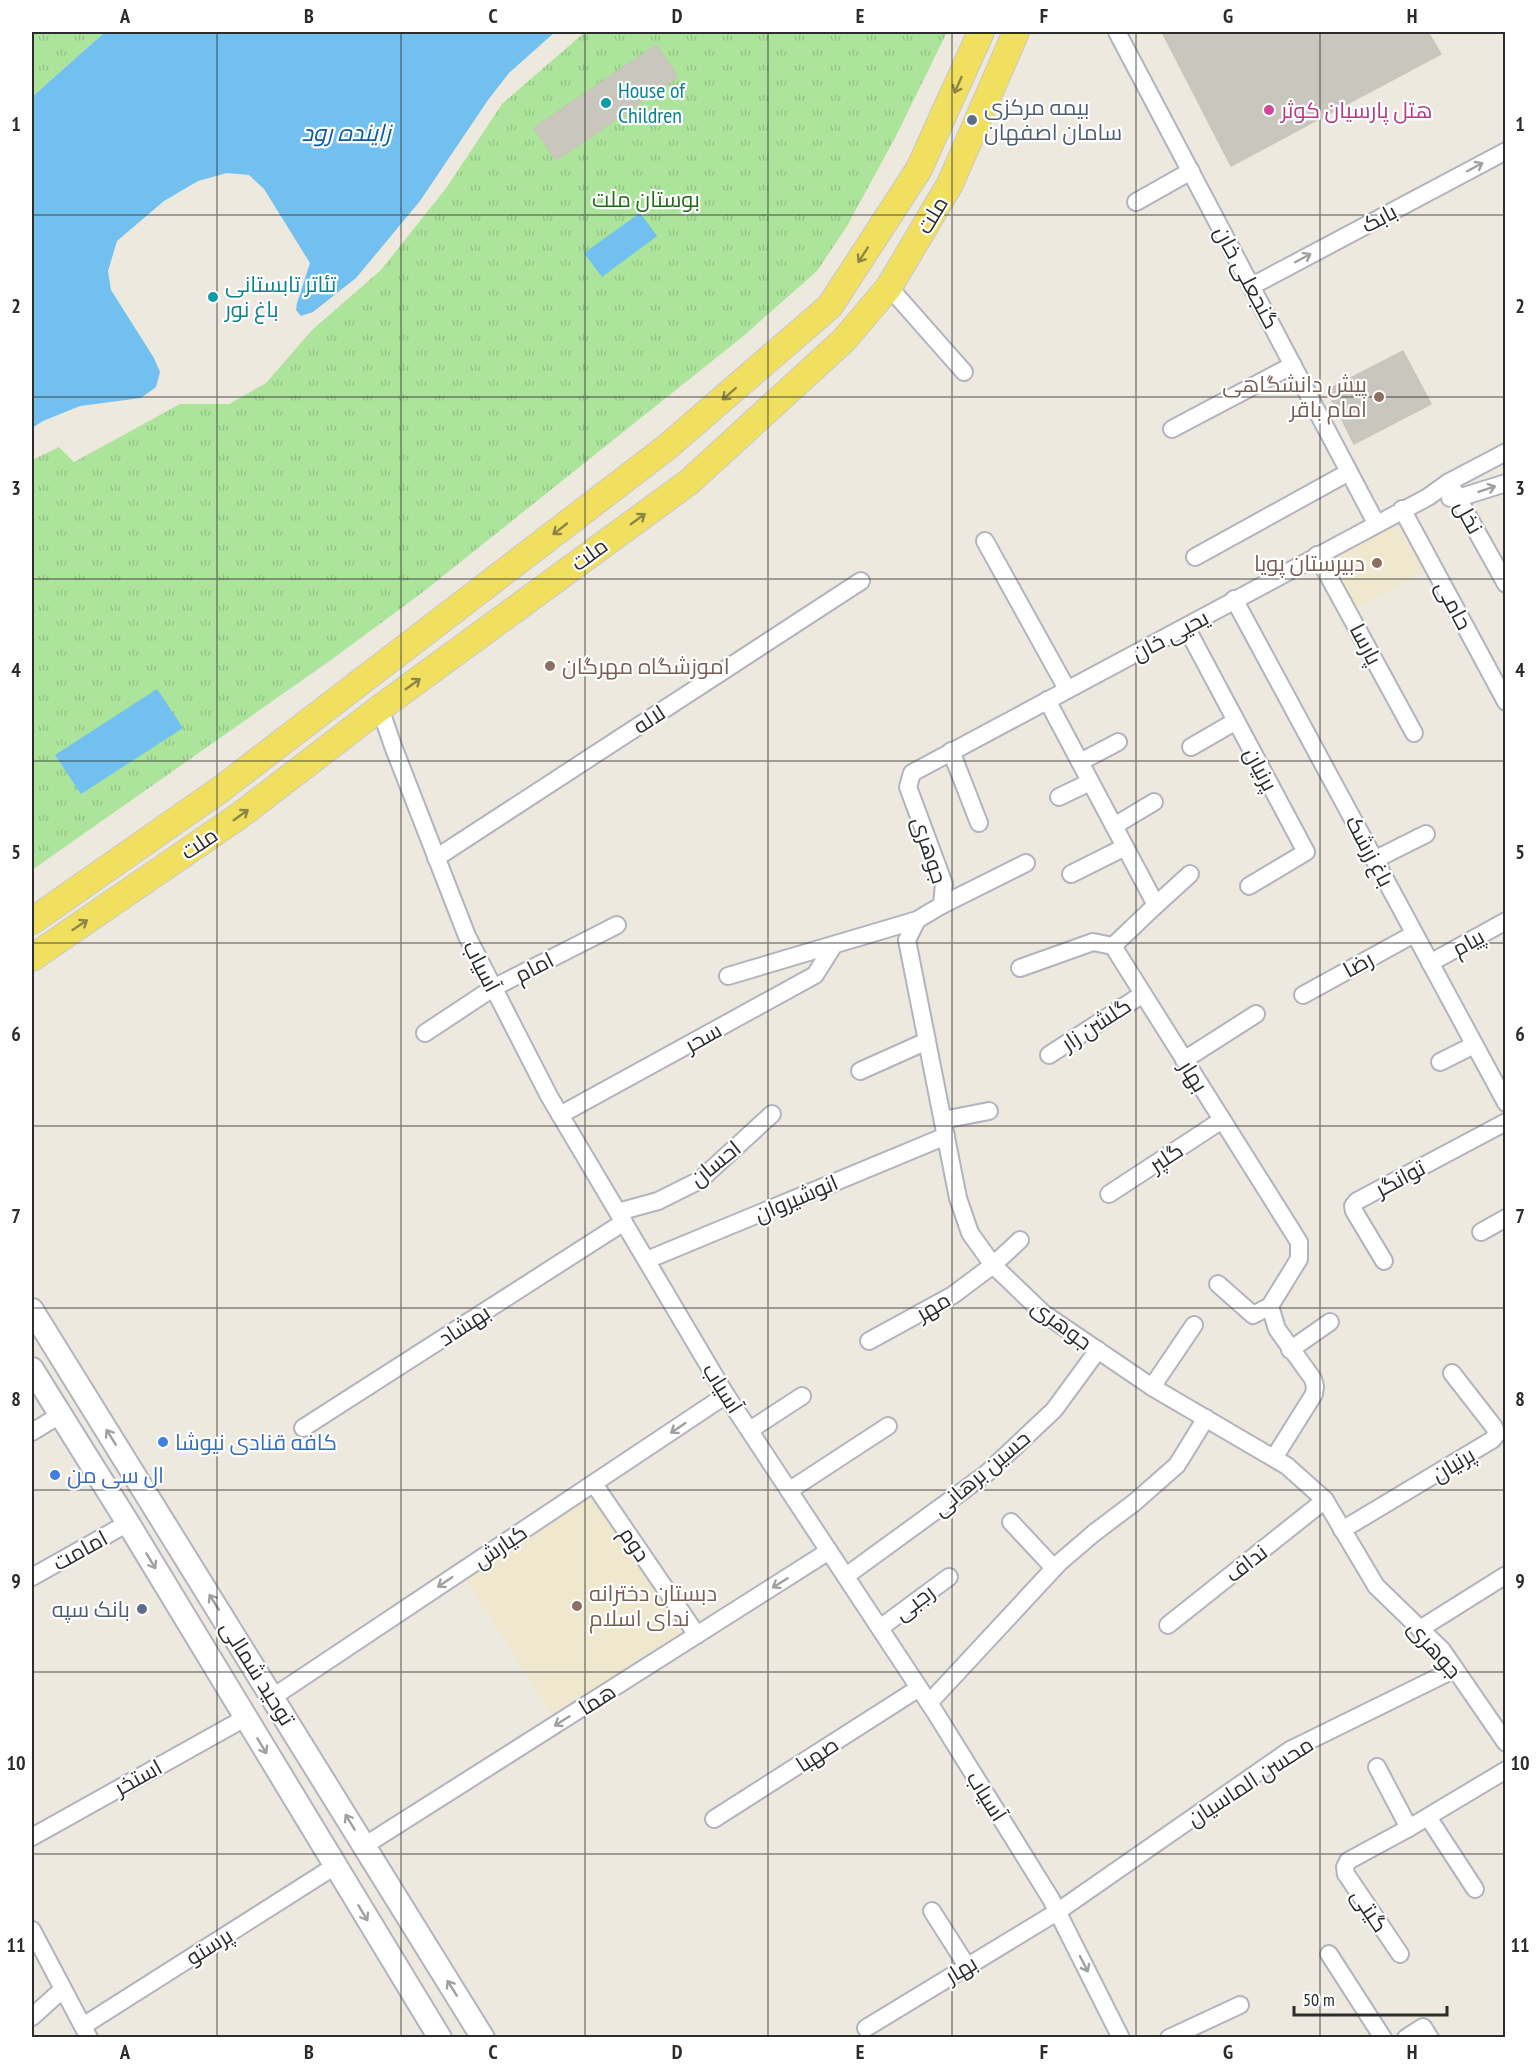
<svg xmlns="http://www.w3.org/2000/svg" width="1537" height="2069" viewBox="0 0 1537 2069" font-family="'PT Sans Narrow',Cairo,sans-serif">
<defs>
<pattern id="park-tufts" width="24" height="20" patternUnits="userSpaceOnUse" patternTransform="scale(1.5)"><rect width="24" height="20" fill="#ace49b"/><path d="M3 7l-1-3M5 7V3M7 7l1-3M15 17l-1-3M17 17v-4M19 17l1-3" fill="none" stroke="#94c486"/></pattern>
</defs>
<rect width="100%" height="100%" fill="#eee9df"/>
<g fill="#efe8ce">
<path d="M1399,518L1427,570L1356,609L1328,556Z"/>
<path d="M595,1494L691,1633L555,1720L465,1579Z"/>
</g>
<g fill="url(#park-tufts)">
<path d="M32,32H105L32,97Z"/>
<path d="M585,32H947L896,136L847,226L817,271L741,338L423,592L331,660L32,870V460L59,447L74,462L180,404H229L266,383L312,330L381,270L447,187L502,104Z"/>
</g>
<g fill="#72c0ef">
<path d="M105,32H555L509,73L488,100L420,201L356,278L313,312L301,316L296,310L297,303L310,263L264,189L249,175L227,173L198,181L164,201L117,241L108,271L111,290L154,358L160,372L156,387L141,398L80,406L43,421L32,428V97Z"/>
<path d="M640,213L657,236L602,277L584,253Z"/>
<path d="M157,689L183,728L81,794L55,755Z"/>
</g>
<g fill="#c9c6be" stroke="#c9c5b8" stroke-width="1.5">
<path d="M1162,32H1428L1441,54L1231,166Z"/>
<path d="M656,45L678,77L556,160L534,128Z"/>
<path d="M1403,351L1431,404L1354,444L1327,390Z"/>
</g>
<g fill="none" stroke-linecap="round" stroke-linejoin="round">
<defs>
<g id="street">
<path d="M1117,32L1376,523"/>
<path d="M1136,202L1191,171"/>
<path d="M1252,286L1506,151"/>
<path d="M889,287L964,372"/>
<path d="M1172,429L1293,365"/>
<path d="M1506,452L1449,482L1428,497L912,773L908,787L944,884L942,905L917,920L907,940L958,1198L970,1233L993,1265L1043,1313L1152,1387L1287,1466L1325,1500L1376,1586L1442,1650L1506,1743"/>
<path d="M1449,482L1506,584"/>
<path d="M1450,498H1458L1506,483"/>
<path d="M1402,509L1506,702"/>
<path d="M985,541L1067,689"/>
<path d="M1317,555L1414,733"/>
<path d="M1195,557L1349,472"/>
<path d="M1234,599L1506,1103"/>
<path d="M1186,627L1306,852L1249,886"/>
<path d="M1047,700L1156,905L1113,946L1299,1242V1259L1270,1306L1277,1329L1313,1379L1315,1386L1314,1394L1274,1458"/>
<path d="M380,708L393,746L467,936L549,1096L726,1395L935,1712L1051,1899L1121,2038"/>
<path d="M1191,747L1236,721"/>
<path d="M951,751L979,823"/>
<path d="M1080,762L1118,742"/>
<path d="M1059,797L1090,782"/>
<path d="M1114,826L1154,802"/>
<path d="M436,858L861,581"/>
<path d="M1374,860L1426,834"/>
<path d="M1071,874L1125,847"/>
<path d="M942,905L1026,863"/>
<path d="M1156,905L1190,874"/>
<path d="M1430,963L1506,921"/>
<path d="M1020,968L1093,942L1113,946"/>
<path d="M728,976L917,920"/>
<path d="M1303,995L1414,934"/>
<path d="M425,1033L493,988L617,925"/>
<path d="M1049,1055L1143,994"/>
<path d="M1184,1060L1256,1014"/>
<path d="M1440,1062L1474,1045"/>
<path d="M860,1071L927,1041"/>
<path d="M560,1115L815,975L834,945"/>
<path d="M943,1120L989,1111"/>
<path d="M1109,1194L1222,1120"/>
<path d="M618,1212L658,1201L700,1180L772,1114"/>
<path d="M1481,1232L1506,1218"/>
<path d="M647,1260L946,1136"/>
<path d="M1384,1261L1354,1211L1353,1206L1357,1201L1506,1122"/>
<path d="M1218,1284L1253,1315L1270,1306"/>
<path d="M869,1341L953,1295L993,1265L1020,1240"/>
<path d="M1290,1350L1330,1322"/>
<path d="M1152,1387L1194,1325"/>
<path d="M303,1428L624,1222"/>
<path d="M750,1430L802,1396"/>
<path d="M32,1432L60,1415"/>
<path d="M594,1484L697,1635"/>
<path d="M790,1490L888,1426"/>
<path d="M1011,1522L1054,1568"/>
<path d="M1342,1530L1492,1440L1497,1434L1494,1427L1452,1373"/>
<path d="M846,1576L986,1474L1054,1410L1098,1350"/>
<path d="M32,1577L128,1523"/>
<path d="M1168,1625L1325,1500"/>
<path d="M880,1628L949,1577"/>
<path d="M1420,1629L1506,1575"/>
<path d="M273,1697L726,1395"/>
<path d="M929,1703L1059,1563L1094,1533L1135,1502L1177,1465L1206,1418"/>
<path d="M1377,1767L1409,1828"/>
<path d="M1428,1817L1475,1889"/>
<path d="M714,1819L919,1688"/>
<path d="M32,1837L245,1718"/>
<path d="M364,1846L829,1551"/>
<path d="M932,1911L967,1966"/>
<path d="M32,1930L89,2038"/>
<path d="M1329,1954L1383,2038"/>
<path d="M1400,1954L1346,1874L1345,1867L1348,1861L1409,1828L1506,1770"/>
<path d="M32,2017L63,1989"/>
<path d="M83,2026L335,1866"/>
<path d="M866,2028L1057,1912L1290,1750L1455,1669"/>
<path d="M1169,2038L1240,2005"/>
<path d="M1406,2038L1423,2027L1430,2038"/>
</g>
<g id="secondary">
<path d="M32,1310L483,2038"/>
<path d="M32,1369L128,1523L440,2038"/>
</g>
<g id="primary">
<path d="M32,921L221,789L667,447L830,306L919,169L981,32"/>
<path d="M32,958L239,816L380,708L689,482L844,340L889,287L950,184L1016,32"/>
</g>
</defs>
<use href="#street" stroke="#b2b3bf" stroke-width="20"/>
<use href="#secondary" stroke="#b2b3bf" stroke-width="26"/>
<use href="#primary" stroke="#c8c8c8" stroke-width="28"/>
<use href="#street" stroke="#fff" stroke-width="16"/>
<use href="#secondary" stroke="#fff" stroke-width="22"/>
<use href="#primary" stroke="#f1e060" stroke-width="26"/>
</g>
<defs><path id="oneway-shaft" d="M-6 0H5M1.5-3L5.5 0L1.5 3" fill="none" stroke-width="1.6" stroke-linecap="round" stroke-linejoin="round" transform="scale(1.5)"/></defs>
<g stroke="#8e8646">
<use href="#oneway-shaft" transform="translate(958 85) rotate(114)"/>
<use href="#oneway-shaft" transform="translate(863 255) rotate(123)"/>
<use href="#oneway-shaft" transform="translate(729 394) rotate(139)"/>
<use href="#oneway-shaft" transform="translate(638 519) rotate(-36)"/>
<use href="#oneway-shaft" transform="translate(560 529) rotate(142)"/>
<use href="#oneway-shaft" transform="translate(413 684) rotate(-36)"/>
<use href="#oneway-shaft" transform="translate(241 815) rotate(-36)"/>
<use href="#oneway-shaft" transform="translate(80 925) rotate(-34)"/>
</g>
<g stroke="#a0a0a0">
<use href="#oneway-shaft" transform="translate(1475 167) rotate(-28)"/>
<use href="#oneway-shaft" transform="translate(1303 258) rotate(-28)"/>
<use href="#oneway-shaft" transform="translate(1487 489) rotate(-18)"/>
<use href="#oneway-shaft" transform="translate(678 1428) rotate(146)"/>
<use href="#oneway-shaft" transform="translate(111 1437) rotate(-122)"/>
<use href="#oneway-shaft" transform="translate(151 1561) rotate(59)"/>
<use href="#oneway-shaft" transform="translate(445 1582) rotate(146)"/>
<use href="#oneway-shaft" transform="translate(780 1583) rotate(148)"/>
<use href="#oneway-shaft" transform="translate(214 1602) rotate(-122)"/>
<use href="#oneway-shaft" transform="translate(562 1721) rotate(148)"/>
<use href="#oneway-shaft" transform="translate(262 1746) rotate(59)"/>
<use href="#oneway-shaft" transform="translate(350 1822) rotate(-121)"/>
<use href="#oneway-shaft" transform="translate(363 1913) rotate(59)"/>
<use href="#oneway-shaft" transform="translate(1084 1964) rotate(63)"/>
<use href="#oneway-shaft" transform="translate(452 1988) rotate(-122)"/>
</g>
<path fill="none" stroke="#2c2c2c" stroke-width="1.5" stroke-opacity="0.55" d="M217,32V2038M401,32V2038M585,32V2038M768,32V2038M952,32V2038M1136,32V2038M1320,32V2038M32,215H1506M32,397H1506M32,579H1506M32,761H1506M32,943H1506M32,1126H1506M32,1308H1506M32,1490H1506M32,1672H1506M32,1854H1506"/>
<g fill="#0f9aa8" stroke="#fff" stroke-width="2">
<circle cx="606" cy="103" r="6"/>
<circle cx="213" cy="297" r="6"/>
</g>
<circle fill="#d1479c" stroke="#fff" stroke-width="2" cx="1269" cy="110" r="6"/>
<g fill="#5c6f8a" stroke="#fff" stroke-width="2">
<circle cx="972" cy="120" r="6"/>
<circle cx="142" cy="1609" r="6"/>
</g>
<g fill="#8d6e63" stroke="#fff" stroke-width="2">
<circle cx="1379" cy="397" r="6"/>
<circle cx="1377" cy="563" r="6"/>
<circle cx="550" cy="666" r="6"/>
<circle cx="577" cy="1606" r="6"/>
</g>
<g fill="#3f7fe0" stroke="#fff" stroke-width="2">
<circle cx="163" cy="1442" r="6"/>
<circle cx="55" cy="1475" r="6"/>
</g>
<g text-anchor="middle" stroke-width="4.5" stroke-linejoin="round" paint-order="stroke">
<g font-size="22" fill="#0d838f" stroke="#fff" text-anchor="start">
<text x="618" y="98">House of<tspan x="618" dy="25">Children</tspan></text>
<text x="225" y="292">تئاتر تابستانی<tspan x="225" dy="25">باغ نور</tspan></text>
</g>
<g font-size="22" fill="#4e5e75" stroke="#fff" text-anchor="start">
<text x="984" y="115">بیمه مرکزی<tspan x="984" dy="25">سامان اصفهان</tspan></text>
<text x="130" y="1617" text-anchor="end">بانک سپه</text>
</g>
<g font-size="22" fill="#b23c85" stroke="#fff" text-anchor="start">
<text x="1281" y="118">هتل پارسیان کوثر</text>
</g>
<g font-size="22" fill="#226b1b" stroke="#fff">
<text x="646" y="207">بوستان ملت</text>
</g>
<g font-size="22" fill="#2c2c2c" stroke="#fff">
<text transform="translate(932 215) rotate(-59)" y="8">ملت</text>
<text transform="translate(1379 218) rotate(-28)" y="8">بابک</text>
<text transform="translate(1247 277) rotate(62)" y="8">گنجعلی خان</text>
<text transform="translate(1469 517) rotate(61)" y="8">نخل</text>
<text transform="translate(589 554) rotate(-36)" y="8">ملت</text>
<text transform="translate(1454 605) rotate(62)" y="8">حامی</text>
<text transform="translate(1170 635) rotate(-28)" y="8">یحیی خان</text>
<text transform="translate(1366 644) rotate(62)" y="8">پارسا</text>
<text transform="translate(649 719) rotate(-33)" y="8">لاله</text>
<text transform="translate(1261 769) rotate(62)" y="8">پرنیان</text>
<text transform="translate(199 843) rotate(-34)" y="8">ملت</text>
<text transform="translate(930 850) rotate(72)" y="8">جوهری</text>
<text transform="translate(1370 851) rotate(62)" y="8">باغ زرشک</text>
<text transform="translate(1468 942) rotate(-29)" y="8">پیام</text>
<text transform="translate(1358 964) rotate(-29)" y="8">رضا</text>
<text transform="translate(482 966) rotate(63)" y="8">آسیاب</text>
<text transform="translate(534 967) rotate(-27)" y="8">امام</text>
<text transform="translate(1096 1024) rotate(-33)" y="8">گلشن زار</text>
<text transform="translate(703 1037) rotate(-29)" y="8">سحر</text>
<text transform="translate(1194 1076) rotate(58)" y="8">بهار</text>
<text transform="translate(1166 1157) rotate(-33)" y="8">گلپر</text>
<text transform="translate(715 1163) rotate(-39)" y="8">احسان</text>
<text transform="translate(1400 1178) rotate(-28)" y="8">توانگر</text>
<text transform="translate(796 1198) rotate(-23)" y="8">انوشیروان</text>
<text transform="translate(933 1306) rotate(-30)" y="8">مهر</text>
<text transform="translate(1062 1324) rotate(37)" y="8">جوهری</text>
<text transform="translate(464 1325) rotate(-33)" y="8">بهشاد</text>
<text transform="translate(723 1388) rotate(58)" y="8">آسیاب</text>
<text transform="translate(1453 1464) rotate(-31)" y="8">پرنیان</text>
<text transform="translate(981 1473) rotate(-40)" y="8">حسین برهانی</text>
<text transform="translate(635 1544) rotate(56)" y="8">دوم</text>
<text transform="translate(500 1546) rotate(-34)" y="8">کیارش</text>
<text transform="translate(80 1550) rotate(-29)" y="8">امامت</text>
<text transform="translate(1246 1563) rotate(-38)" y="8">نداف</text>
<text transform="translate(914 1602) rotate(-37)" y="8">رجبی</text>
<text transform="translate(1435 1649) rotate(49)" y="8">جوهری</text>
<text transform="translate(258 1673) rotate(58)" y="8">توحید شمالی</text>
<text transform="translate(597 1699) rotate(-32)" y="8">هما</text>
<text transform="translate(817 1754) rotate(-33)" y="8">صهبا</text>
<text transform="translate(138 1777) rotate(-29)" y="8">استخر</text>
<text transform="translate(1250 1781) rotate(-33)" y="8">محسن الماسیان</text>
<text transform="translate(987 1796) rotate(58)" y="8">آسیاب</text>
<text transform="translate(1370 1910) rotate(56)" y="8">گیتی</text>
<text transform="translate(209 1946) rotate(-32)" y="8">پرستو</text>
<text transform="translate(961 1969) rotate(-31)" y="8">بهار</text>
</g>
<g font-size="22" fill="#785e54" stroke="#fff" text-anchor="end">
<text x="1367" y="392">پیش دانشگاهی<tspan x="1367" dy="25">امام باقر</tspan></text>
<text x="1365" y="571">دبیرستان پویا</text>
<text x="562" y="674" text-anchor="start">اموزشگاه مهرگان</text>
<text x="589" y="1601" text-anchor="start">دبستان دخترانه<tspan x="589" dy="25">ندای اسلام</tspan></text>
</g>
<g font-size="22" fill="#366cbe" stroke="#fff" text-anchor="start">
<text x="175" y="1450">کافه قنادی نیوشا</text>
<text x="67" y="1483">ال سی من</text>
</g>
<g font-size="24" font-style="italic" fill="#0d5c9f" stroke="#fff">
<text x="346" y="141">زاینده رود</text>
</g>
</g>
<rect width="1537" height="2069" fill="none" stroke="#ffffff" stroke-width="66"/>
<path d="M1294 2006v9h153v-9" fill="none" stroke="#2c2c2c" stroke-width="3"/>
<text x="1303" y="2006" font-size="18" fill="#2c2c2c" stroke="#ffffff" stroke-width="4.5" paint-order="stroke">50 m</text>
<rect x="33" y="33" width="1471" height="2003" fill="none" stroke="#2c2c2c" stroke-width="2"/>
<g font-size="20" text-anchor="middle" font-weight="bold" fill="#2c2c2c">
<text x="125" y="23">A</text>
<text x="309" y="23">B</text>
<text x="493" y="23">C</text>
<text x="677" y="23">D</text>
<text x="860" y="23">E</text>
<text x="1044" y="23">F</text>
<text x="1228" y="23">G</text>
<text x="1412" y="23">H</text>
<text x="16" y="131">1</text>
<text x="1520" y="131">1</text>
<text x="16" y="313">2</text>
<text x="1520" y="313">2</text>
<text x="16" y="495">3</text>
<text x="1520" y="495">3</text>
<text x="16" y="677">4</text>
<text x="1520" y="677">4</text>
<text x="16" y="859">5</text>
<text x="1520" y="859">5</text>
<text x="16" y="1041">6</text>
<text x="1520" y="1041">6</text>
<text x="16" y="1223">7</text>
<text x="1520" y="1223">7</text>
<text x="16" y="1406">8</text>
<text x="1520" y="1406">8</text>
<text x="16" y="1588">9</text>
<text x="1520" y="1588">9</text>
<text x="16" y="1770">10</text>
<text x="1520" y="1770">10</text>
<text x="16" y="1952">11</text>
<text x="1520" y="1952">11</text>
<text x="125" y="2059">A</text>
<text x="309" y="2059">B</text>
<text x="493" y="2059">C</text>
<text x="677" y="2059">D</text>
<text x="860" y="2059">E</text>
<text x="1044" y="2059">F</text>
<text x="1228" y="2059">G</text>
<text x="1412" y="2059">H</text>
</g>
</svg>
